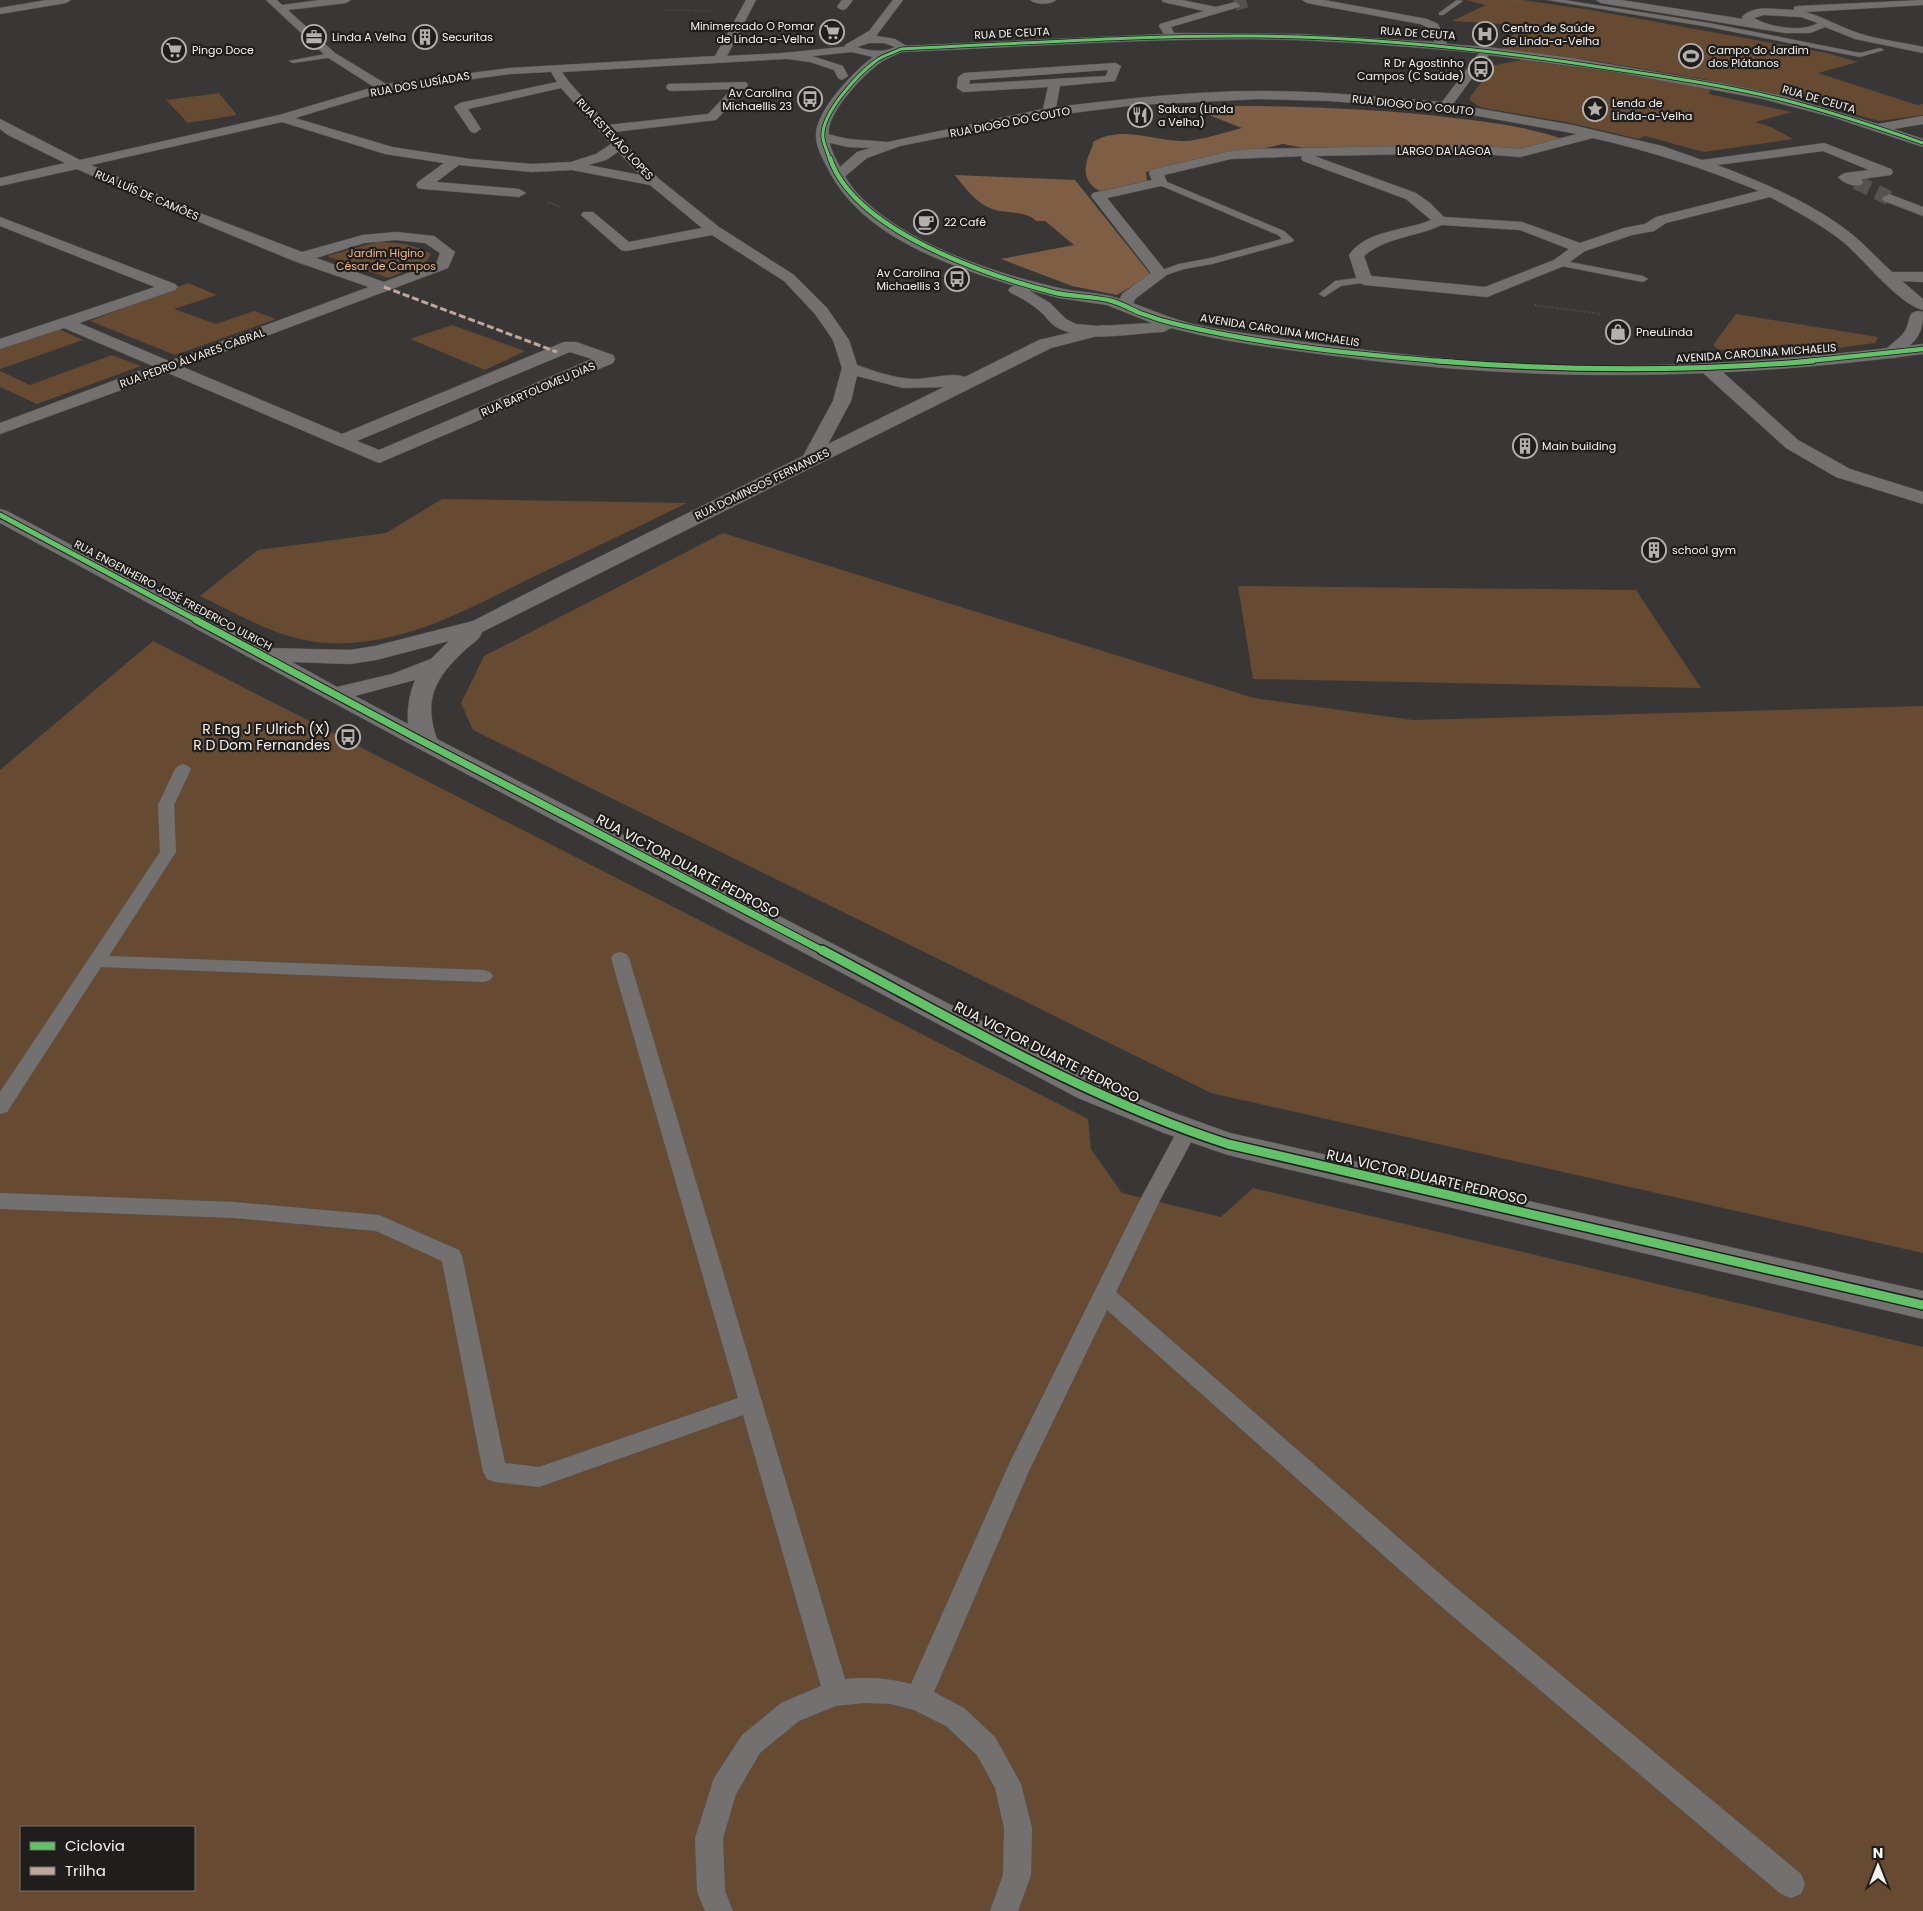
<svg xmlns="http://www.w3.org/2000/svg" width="1923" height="1911" viewBox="0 0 1923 1911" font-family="Poppins,sans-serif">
<rect width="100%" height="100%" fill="#393735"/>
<g fill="#664a32" fill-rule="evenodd">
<path d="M1466,0H1523L1591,10L1827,53L1858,62L1818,73L1917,105L1923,104V115L1879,121L1801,99L1703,79L1589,60L1502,49L1520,25L1452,21L1486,5Z"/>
<path d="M1522,60L1658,78L1710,90L1709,94L1792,112L1755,122L1771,127L1793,139L1704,152L1645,136L1639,139L1566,122L1489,109L1480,107L1470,100V97L1495,65Z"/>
<path d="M219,93L237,115L188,123L166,100Z"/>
<path d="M377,242C396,243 414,243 431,254L425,264L388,278L327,256Z"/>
<path d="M188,283L217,295L174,309L216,324L254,311L276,319L175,355L90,321Z"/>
<path d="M1736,314L1878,337L1875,343L1806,352L1792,344L1719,350L1713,345Z"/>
<path d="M452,325L525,351L485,370L410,339Z"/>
<path d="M57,328L83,340L0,369V349Z"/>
<path d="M112,355L141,366L37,404L0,387V371L30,385Z"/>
<path d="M442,499L687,503C636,528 585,552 533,577C468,609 402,647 327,643C282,641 240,615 200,596L258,550L386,533Z"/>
<path d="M723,533L1254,698L1413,720L1923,706V1253L1211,1093L473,730L461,703L484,656Z"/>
<path d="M1238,586L1636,590L1701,688L1253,679Z"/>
<path d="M153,641L1088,1119L1091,1149L1122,1193L1221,1217L1253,1188L1923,1347V1911H0V770ZM21,1827H194V1890H21Z"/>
</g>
<g fill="#7e5f45">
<path d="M1232,106C1306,106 1380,109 1454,118C1490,122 1528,127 1563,139L1521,149H1309L1283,144L1257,150L1218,155L1146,172L1147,181L1100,191C1088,185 1083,175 1087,161C1088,154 1093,149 1093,142C1120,125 1151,140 1181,141C1196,142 1226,132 1242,128L1191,108Z"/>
<path d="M955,175L1075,180L1151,275L1117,295L1072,286L1001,259L1074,245L1045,221H1036C1025,210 1006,214 992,209C976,203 965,188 955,175Z"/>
</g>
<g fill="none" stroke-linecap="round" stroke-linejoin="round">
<path stroke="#555351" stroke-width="12" stroke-dasharray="12 5.5" stroke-linecap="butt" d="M1235,5L1251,0"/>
<path stroke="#555351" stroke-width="15" stroke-dasharray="15 8" stroke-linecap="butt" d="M1856,182L1889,198"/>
<defs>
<g id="lane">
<path d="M1457,0L1463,1L1443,15H1439V13Z"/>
<path d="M1548,0H1564L1709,23L1860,53L1880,48L1884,50L1860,57L1709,27Z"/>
<path d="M331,53H334V57L293,63L289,61Z"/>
<path d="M1160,179L1284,231L1294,240L1292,242L1212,264L1184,269L1160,277L1157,276V272L1179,264L1211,258L1282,239L1278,235L1157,184V180Z"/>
<path d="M1559,260L1643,276L1648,279L1643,282L1556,265V261Z"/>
<path d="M1365,277L1370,280L1368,282L1341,286L1324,297L1319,294L1335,281Z"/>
<path d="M183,764L188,766L191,769L174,805L176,852L109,956L484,970L490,972L493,976L490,980L484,982L101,967L7,1112L0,1114V1092L160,852L158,805L175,769L178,766Z"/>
<path d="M620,952L626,954L629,958L845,1679C868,1677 889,1678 911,1684L1010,1462L1140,1200L1180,1126L1187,1124L1194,1126L1197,1131L1160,1200L1116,1292L1454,1586L1801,1874L1805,1884L1801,1894L1791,1898L1781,1894L1436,1602L1107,1310L1029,1471L934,1692L964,1708L995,1737L1021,1784L1032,1828L1031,1875L1018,1911H990L1003,1875L1004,1828L995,1788L977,1755L946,1726L914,1710L891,1704L864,1703L836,1706L799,1721L760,1753L736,1794L723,1838L725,1891L733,1911H705L697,1891L695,1838L714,1778L742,1735L781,1703L821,1686L743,1415L539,1487L495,1482L487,1479L483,1472L442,1261L376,1231L234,1218L0,1209V1193L234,1202L379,1215L459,1250L462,1256L505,1463L539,1467L738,1398L611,958L614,954Z"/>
</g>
<g id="street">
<path d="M266,0H277L282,5L320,0H351L346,3L288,10L335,53L386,84L510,68L715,56L746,0H756L727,56L784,53L851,46L857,49L851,52L784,59L562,72L569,82L608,125L708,114L732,89L672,91L668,90L666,87L668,84L746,82L748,85L746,88L716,120L614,132L659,179L719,227L794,275L827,308L849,340L857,365C876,372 894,378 914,379C929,379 953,372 965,377L1039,340L1103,325L1109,327L1111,330L1109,333L1051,348L482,632C480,640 470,645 464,651C435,678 423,700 437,739L1100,1082L1169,1111L1230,1133L1923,1291V1319L1228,1155L1164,1133L1078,1098L412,745L0,523V509L7,511L266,648L350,650L375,646L473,621L559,577L803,456L833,401L842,368L833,340L815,314L784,281L712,235L626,251L621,250L581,215L583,212H593L629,242L702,228L650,185L572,170L532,172L459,165L436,182L519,189L526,193L519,197L423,189L418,188L416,185L418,182L444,163L385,154L282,122L91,165L200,213L302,252L363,235L396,232L434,236L455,252L448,268L183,367L342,434L564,342H576L613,355L615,359L613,363L379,463L168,373L0,434V423L153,366L64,328L0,349V339L155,287L0,226V217L175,284L178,287L175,290L79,323L169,361L369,287L294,261L144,199L77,169L0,186V178L65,163L8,135L0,129V119L80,160L279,115L374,87L327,57ZM551,72L557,82L460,103L454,107L471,132L475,133L481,129L468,109L561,88L611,144L596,154L571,162L532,164L470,159L392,147L295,118L385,91L510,74ZM618,152L640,175L588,165L606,160ZM396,240L425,243L440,253L437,262L384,282L316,258L364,243ZM570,352L592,359L379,450L357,441ZM857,376L903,388L944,387L828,444L851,401ZM449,641L431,659L392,674L337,687L292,662L350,664L376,660ZM415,680C409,696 407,708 408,724L355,696Z"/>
<path d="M842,0H853L846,9L842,10L837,7Z"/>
<path d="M1030,0H1056C1050,5 1036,5 1030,0Z"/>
<path d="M1162,0H1182L1216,7L1235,2L1240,5L1239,7L1171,27L1174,33L1299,34L1435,42L1429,28L1420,24L1307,3L1302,0H1324L1427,19L1438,24L1447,44L1487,47L1571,58L1721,83L1788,97L1878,124L1923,116V124L1893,129L1923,139V147L1832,117L1763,99L1616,72L1489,55L1453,104L1572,125L1662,146L1702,160L1824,143L1891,169L1893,172L1891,175L1861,179L1863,182L1861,185C1853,187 1843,183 1838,177L1845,173L1869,170L1823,151L1717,165C1764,183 1813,203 1853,235C1866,246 1879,260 1892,272H1923V282L1902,281L1923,299V310C1898,304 1863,258 1842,241C1820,224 1794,210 1770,197L1666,223L1654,231L1632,235L1585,251L1564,266L1487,297L1365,285L1360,283L1357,280L1349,255C1366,230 1405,231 1431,220L1406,199L1303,161L1301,158L1303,156L1231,159L1164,175L1167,182L1165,185L1107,198L1168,274L1135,299L1131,309H1119L1117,306L1122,294L1151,273L1091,196L1093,193L1152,180L1149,173L1151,170L1231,151L1251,149L1470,145L1520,149L1577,134L1445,110L1330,101L1259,99L1135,105L1049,116L900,146L867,158L843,178L838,179L831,175L857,152L871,148L848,147L818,140L817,137L818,134L823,133L848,139L888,142L1043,109L1048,87L963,92L957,88L958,77L964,73L1115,63L1121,66L1115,81L1060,86L1056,107C1124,99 1192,91 1260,91C1321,91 1381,97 1442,102L1479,53C1403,46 1328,40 1252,39C1135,39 1018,47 901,52L895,49L901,46L1164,34L1159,26L1160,24L1204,11L1163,2ZM1108,70L1106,76L969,84L970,80ZM1593,138C1650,151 1704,168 1759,191L1656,217L1645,224L1624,228L1580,243L1522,222L1444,217L1430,203L1416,193L1314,156L1470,153L1520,157ZM1442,225L1520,230L1569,249L1554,260L1485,287L1371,276L1364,256C1386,237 1416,237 1442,225Z"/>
<path d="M1889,194L1923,207V216L1884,201L1882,198Z"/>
<path d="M1918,311L1923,312C1923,338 1914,341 1896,358H1884L1882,354C1888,345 1899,340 1905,331C1909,325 1908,318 1912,313Z"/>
<path d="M1709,364L1715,365L1798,440L1850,469L1923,492V504L1836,477L1786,448L1703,373L1701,369L1703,365Z"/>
</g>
<g id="secondary">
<path d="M47,0H71L66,3L0,14V8Z"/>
<path d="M893,0H903L876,36L895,39L908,47C900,55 889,56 880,63C863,75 833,107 829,128C827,142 833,154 839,165C844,175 849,184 856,192C903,243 993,273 1059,288C1075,292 1093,292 1110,296C1137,303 1162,316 1189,323C1227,332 1266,336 1304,342C1389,354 1476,363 1562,365C1683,368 1803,359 1923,344V354C1724,380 1535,383 1335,356C1281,349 1224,342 1171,328L1163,332C1130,333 1088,344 1056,327C1051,324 1047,318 1043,314C1034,305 1022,298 1011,293L1008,290L1011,287L1015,286C947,265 860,236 827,167C822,157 816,147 816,135C816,110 854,71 873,57L847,51L845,45L869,31ZM870,43H884L895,47C884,53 868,51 857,47ZM1028,290L1059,298L1107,305L1152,323L1098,326L1076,324L1066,319L1050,303Z"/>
<path d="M1596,0H1621L1743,19L1742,17C1754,4 1777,10 1794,10V7L1798,6L1923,0V5L1805,12C1824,17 1840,27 1858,33C1879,40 1902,42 1923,47V53L1855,39L1825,27L1810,33H1785L1601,3ZM1764,15L1801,17L1818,23C1802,33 1769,27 1754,18Z"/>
<path d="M784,53L812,56L843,66L848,76L842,80L838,78L834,70L810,62L780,58L778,56L780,54Z"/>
</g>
</defs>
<use href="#lane" stroke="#575554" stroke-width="1"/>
<use href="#street" stroke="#575554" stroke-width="1"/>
<use href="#secondary" stroke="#575554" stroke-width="1"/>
<g stroke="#6f6d6c" stroke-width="1" stroke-dasharray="0.5 2" stroke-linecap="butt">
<path d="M1511,0L1527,5"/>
<path d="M663,10L712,11"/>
<path d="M1510,83L1525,91"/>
<path d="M1626,111L1642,106L1643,99"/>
<path d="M1672,123L1692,118L1695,115L1690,110"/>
</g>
<g stroke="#6f6d6c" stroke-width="2" stroke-dasharray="0.5 2" stroke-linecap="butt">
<path d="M548,202L561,207"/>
<path d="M1535,305L1602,314"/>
</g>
<use href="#lane" fill="#73716f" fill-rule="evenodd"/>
<use href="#street" fill="#73716f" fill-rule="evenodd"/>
<use href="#secondary" fill="#73716f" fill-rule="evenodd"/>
<path stroke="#c0a59a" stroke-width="3" stroke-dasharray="7 3" stroke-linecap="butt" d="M384,287L557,352"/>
<defs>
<path id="cycleway-far4" d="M830,160C828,153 824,145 823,138C820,114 859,73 877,60C884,55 893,53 901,49C1018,44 1136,35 1254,36C1370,37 1486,49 1600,67C1662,76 1724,85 1784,100C1831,112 1877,127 1923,143"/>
<g id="cycleway-far3">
<path d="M830,158C854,231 988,276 1056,293C1075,297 1094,296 1112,301C1122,304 1131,309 1140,313C1153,318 1166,322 1180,325C1269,346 1362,355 1453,362"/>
<path d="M1798,362L1923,349"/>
</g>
<g id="cycleway-far2">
<path d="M1437,361C1562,371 1687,372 1813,361"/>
<path d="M0,515L198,621"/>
</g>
<path id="cycleway-far1" d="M196,620L420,740L825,952"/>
<path id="cycleway" d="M822,950C955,1020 1085,1098 1228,1144L1923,1305"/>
</defs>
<use href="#cycleway-far4" stroke="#201e1c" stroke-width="4.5"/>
<use href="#cycleway-far3" stroke="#201e1c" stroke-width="6"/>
<use href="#cycleway-far2" stroke="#201e1c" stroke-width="7"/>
<use href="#cycleway-far1" stroke="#201e1c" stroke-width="9"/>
<use href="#cycleway" stroke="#201e1c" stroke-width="12"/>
<use href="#cycleway-far4" stroke="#61c268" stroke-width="3"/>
<use href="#cycleway-far3" stroke="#61c268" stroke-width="4.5"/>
<use href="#cycleway-far2" stroke="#61c268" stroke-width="5"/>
<use href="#cycleway-far1" stroke="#61c268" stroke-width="7"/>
<use href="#cycleway" stroke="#61c268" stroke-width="9"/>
</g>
<defs>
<symbol id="supermarket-ring" viewBox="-11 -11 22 22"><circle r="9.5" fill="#201e1c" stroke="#b3b1af" stroke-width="1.5"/><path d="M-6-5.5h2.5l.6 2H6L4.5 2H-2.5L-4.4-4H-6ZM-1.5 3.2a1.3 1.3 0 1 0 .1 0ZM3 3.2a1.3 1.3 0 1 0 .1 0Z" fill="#b3b1af"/></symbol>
<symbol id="hospital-ring" viewBox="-11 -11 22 22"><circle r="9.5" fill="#201e1c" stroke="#b3b1af" stroke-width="1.5"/><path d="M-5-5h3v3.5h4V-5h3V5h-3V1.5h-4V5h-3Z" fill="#b3b1af"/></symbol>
<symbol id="office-ring" viewBox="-11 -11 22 22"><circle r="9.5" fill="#201e1c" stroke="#b3b1af" stroke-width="1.5"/><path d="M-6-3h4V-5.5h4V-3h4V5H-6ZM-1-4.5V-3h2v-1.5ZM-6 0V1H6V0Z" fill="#b3b1af"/></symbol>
<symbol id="building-ring" viewBox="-11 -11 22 22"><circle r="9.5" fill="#201e1c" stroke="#b3b1af" stroke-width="1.5"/><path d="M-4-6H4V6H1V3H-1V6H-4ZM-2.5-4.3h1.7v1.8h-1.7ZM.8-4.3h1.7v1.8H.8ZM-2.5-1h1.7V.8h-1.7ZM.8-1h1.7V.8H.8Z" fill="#b3b1af"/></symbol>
<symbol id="stadium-ring" viewBox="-11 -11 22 22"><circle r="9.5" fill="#201e1c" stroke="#b3b1af" stroke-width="1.5"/><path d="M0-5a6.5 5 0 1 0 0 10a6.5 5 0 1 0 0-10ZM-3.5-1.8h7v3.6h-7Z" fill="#b3b1af"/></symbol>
<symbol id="bus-ring" viewBox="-11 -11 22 22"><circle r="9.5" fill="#201e1c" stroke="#b3b1af" stroke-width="1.5"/><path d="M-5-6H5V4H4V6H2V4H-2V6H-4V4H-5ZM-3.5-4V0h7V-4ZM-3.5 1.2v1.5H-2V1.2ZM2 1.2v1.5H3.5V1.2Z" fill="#b3b1af"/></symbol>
<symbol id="sight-ring" viewBox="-11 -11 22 22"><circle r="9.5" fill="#201e1c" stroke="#b3b1af" stroke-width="1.5"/><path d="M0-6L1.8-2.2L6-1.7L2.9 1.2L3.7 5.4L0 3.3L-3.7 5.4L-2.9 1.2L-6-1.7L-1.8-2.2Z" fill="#b3b1af"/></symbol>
<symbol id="restaurant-ring" viewBox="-11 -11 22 22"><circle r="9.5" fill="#201e1c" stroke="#b3b1af" stroke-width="1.5"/><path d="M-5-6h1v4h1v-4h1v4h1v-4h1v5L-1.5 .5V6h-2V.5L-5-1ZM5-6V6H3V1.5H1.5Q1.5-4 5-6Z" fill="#b3b1af"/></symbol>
<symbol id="cafe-ring" viewBox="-11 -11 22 22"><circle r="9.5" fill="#201e1c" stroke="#b3b1af" stroke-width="1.5"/><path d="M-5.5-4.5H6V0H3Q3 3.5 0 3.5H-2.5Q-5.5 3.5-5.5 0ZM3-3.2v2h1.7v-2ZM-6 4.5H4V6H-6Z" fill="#b3b1af"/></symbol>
<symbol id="shop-ring" viewBox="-11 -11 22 22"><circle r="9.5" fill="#201e1c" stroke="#b3b1af" stroke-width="1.5"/><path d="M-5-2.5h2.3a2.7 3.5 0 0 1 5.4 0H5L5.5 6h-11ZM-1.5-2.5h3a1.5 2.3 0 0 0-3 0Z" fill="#b3b1af"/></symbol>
</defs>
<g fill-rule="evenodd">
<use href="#supermarket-ring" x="818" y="18" width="28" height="28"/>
<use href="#hospital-ring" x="1471" y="20" width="28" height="28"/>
<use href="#office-ring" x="300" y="23" width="28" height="28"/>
<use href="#building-ring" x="411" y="23" width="28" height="28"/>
<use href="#supermarket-ring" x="160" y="36" width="28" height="28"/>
<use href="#stadium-ring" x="1677" y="42" width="28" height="28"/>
<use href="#bus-ring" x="1467" y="55" width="28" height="28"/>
<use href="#bus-ring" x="796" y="85" width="28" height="28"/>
<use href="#sight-ring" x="1581" y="95" width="28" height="28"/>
<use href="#restaurant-ring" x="1126" y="101" width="28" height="28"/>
<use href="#cafe-ring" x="912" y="208" width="28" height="28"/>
<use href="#bus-ring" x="943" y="265" width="28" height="28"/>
<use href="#shop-ring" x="1604" y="318" width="28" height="28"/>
<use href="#building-ring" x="1511" y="432" width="28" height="28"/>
<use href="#building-ring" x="1640" y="536" width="28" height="28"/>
<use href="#bus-ring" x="334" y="723" width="28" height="28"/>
</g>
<g text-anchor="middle" stroke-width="4.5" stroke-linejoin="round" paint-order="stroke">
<g font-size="11" fill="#f5f3f0" stroke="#201e1c" text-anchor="start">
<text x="814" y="30" text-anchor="end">Minimercado O Pomar<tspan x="814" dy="13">de Linda-a-Velha</tspan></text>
<text x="1502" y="32">Centro de Saúde<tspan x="1502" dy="13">de Linda-a-Velha</tspan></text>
<text x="332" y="41">Linda A Velha</text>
<text x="442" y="41">Securitas</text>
<text x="192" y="54">Pingo Doce</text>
<text x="1708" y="54">Campo do Jardim<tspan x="1708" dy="13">dos Plátanos</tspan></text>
<text x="1464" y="67" text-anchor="end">R Dr Agostinho<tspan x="1464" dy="13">Campos (C Saúde)</tspan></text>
<text x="792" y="97" text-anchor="end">Av Carolina<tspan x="792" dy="13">Michaellis 23</tspan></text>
<text x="1612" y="107">Lenda de<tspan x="1612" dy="13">Linda-a-Velha</tspan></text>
<text x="1158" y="113">Sakura (Linda<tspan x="1158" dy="13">a Velha)</tspan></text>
<text x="944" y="226">22 Café</text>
<text x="940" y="277" text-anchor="end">Av Carolina<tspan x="940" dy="13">Michaellis 3</tspan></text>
<text x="1636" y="336">PneuLinda</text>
<text x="1542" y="450">Main building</text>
<text x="1672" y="554">school gym</text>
</g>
<g font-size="11" fill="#f5f3f0" stroke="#201e1c">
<text transform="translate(1012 33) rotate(-3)" y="4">RUA DE CEUTA</text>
<text transform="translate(1418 33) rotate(4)" y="4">RUA DE CEUTA</text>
<text transform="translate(420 84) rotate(-10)" y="4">RUA DOS LUSÍADAS</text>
<text transform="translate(1819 99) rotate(16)" y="4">RUA DE CEUTA</text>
<text transform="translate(1413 105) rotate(6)" y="4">RUA DIOGO DO COUTO</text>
<text transform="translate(1010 122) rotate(-11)" y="4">RUA DIOGO DO COUTO</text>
<text transform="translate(615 139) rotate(47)" y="4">RUA ESTEVÃO LOPES</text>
<text x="1444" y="155">LARGO DA LAGOA</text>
<text transform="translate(147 195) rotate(23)" y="4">RUA LUÍS DE CAMÕES</text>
<text transform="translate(1280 330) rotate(9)" y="4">AVENIDA CAROLINA MICHAELIS</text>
<text transform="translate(1756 353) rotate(-4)" y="4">AVENIDA CAROLINA MICHAELIS</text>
<text transform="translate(192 358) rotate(-20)" y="4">RUA PEDRO ÁLVARES CABRAL</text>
<text transform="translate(538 389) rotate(-23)" y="4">RUA BARTOLOMEU DIAS</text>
<text transform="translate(762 484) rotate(-26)" y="4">RUA DOMINGOS FERNANDES</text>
<text transform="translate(173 595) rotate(28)" y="4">RUA ENGENHEIRO JOSÉ FREDERICO ULRICH</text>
</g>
<g font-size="11" fill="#f0b684" stroke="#201e1c">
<text x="386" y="257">Jardim Higino<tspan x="386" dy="13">César de Campos</tspan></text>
</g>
<g font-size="14" fill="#f5f3f0" stroke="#201e1c" text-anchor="end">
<text x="330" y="734">R Eng J F Ulrich (X)<tspan x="330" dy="16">R D Dom Fernandes</tspan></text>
</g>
<g font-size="14" fill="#f5f3f0" stroke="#201e1c">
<text transform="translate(688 866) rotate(28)" y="5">RUA VICTOR DUARTE PEDROSO</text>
<text transform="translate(1047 1052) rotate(27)" y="5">RUA VICTOR DUARTE PEDROSO</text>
<text transform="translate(1427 1177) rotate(13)" y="5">RUA VICTOR DUARTE PEDROSO</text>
</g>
</g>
<rect x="20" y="1826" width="175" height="65" fill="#201e1c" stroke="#757371"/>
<rect x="30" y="1842" width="25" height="8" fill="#61c268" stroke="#757371"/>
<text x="65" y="1851" font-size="15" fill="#f5f3f0">Ciclovia</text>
<rect x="30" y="1867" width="25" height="8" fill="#c0a59a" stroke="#757371"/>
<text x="65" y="1876" font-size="15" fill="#f5f3f0">Trilha</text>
<g transform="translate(1878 1866)" stroke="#201e1c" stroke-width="4" paint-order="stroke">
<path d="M0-4L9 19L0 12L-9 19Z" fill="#f5f3f0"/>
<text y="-8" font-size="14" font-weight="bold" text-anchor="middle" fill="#f5f3f0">N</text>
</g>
</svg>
